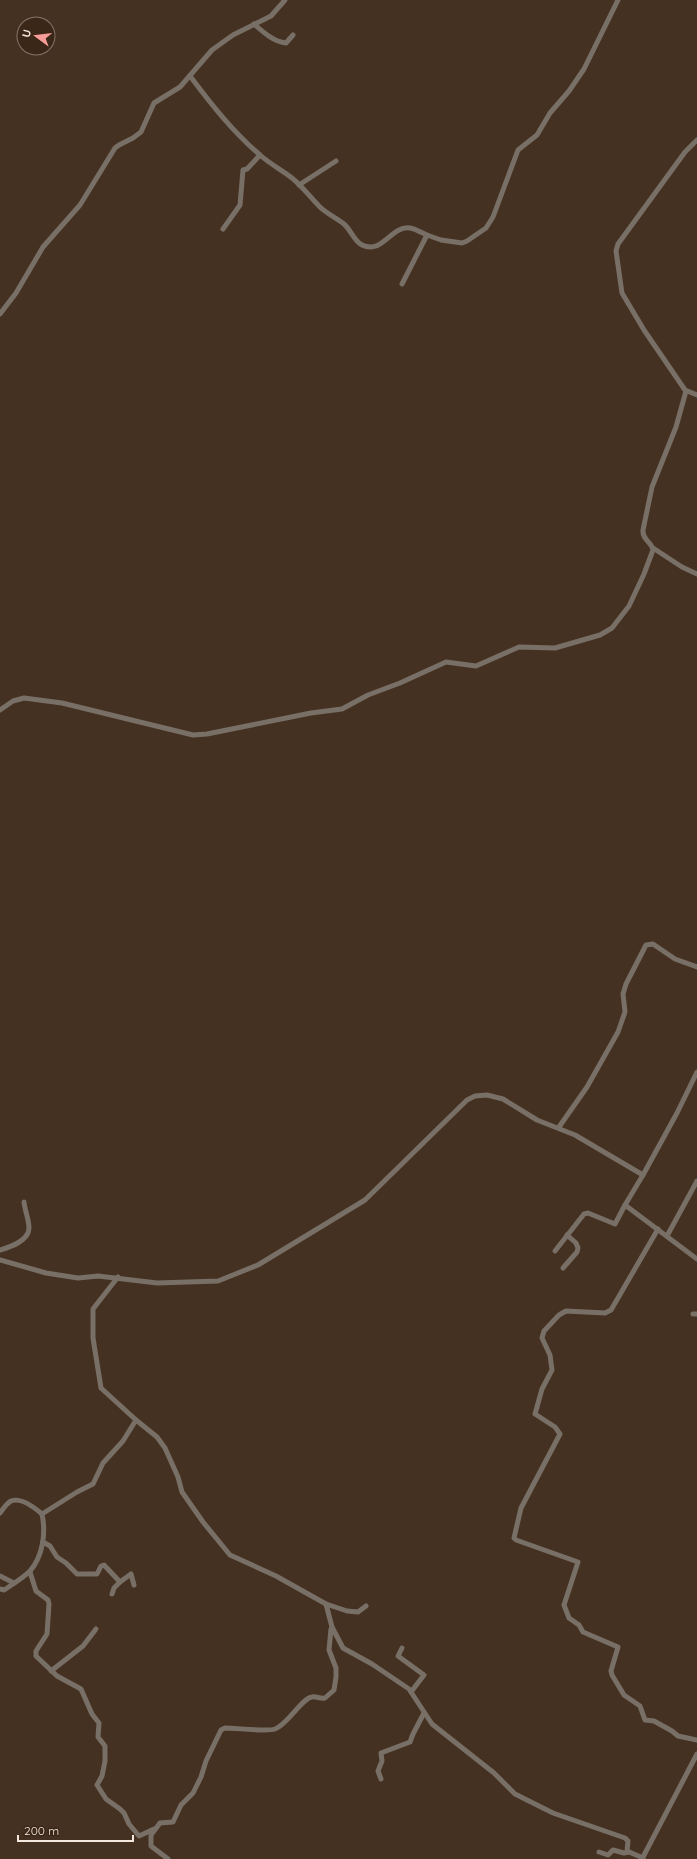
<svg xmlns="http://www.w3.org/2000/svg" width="697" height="1859" viewBox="0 0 697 1859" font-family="Quicksand,sans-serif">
<rect width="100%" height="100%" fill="#453121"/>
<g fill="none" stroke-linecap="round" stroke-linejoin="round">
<g stroke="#786f66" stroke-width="5">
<path d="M254,24C263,32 274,42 286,43L293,35"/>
<path d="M190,76C211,104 233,132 260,155C270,164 282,170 292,178C303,187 310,197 320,207C327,214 337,218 344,224C351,230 354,241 362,245C383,255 391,225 410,228C416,229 422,233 427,235"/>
<path d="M697,140L685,152L618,244L616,251L622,293L644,330L685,390L697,395"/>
<path d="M299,185L336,161"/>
<path d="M223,229L240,205L243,170L247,169L260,155"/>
<path d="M402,284L427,235L441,240L462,243L467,241L486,228L493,217L518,150L537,135L550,113L569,91L584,69L618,0"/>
<path d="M0,314L16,293L43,247L80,205L115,148L119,145L133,138L141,132L154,103L180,87L212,50L233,35L271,16L285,0"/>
<path d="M653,548L682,567L697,574"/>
<path d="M0,710L13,701L24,698L62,703L193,735L207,734L311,713L342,709L368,695L400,683L446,662L476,666L519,647L555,648L600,635L612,628L629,606L644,574L653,550C652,542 642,540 643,530L652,487L676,427L686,391"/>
<path d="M559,1127L587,1087L618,1032L625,1012L623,994L626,984L646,945L653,944L675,959L697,967"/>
<path d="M643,1175L625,1205L697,1259"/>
<path d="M658,1229L611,1310L605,1313L566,1311L559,1315L544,1331L542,1338L550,1355L552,1370L542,1389L535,1414L555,1427L560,1434L521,1508L514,1538L516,1540L578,1562L564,1605L569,1618L579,1625L583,1632L618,1647L611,1671L612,1675L624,1695L640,1706L645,1720L654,1721L672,1731L678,1736L697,1740"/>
<path d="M667,1236L697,1181"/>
<path d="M0,1250C10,1247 29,1241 29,1228C29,1220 25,1211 24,1202"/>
<path d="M555,1251L584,1214L588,1213L615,1224L625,1205"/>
<path d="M0,1260L46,1273L78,1278L98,1276L157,1283L218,1281L258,1265L365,1200L467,1100L475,1096L487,1095L503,1099L537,1120L575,1135L643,1175L677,1113L697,1072"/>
<path d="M563,1268L577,1252L578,1248L576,1243L567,1235"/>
<path d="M693,1314H697"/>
<path d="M136,1420L157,1437L165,1448L178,1477L182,1492L203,1522L230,1555L276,1576L326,1604L332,1627L343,1648L372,1664L409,1689L432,1724L494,1773L515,1794L553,1813L625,1838L628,1841L627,1851L643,1858"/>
<path d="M0,1513C3,1509 7,1503 11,1501C21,1497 35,1508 42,1514"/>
<path d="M43,1542L50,1546L57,1557L66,1563L77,1574H97L101,1566L104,1565L120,1582L131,1574L134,1585"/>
<path d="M30,1572L36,1591L48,1600L49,1604L47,1634L36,1651V1656L57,1676L81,1689L92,1714L99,1723L98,1737L105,1746V1761L102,1776L97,1785L106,1799L120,1809L124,1813L129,1824L139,1836L154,1829"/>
<path d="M0,1576L14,1583"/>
<path d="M0,1589L4,1590C13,1584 23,1578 30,1571C43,1556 46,1533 42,1514L77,1492L93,1484L103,1463L123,1441L136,1420L101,1388L93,1338V1309L118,1277"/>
<path d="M112,1594L114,1588L120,1582"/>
<path d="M326,1604L347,1611L358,1612L366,1606"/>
<path d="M402,1648L398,1656L424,1675L411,1692"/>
<path d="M51,1671L83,1646L96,1629"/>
<path d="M381,1779L378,1771L382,1761L381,1753L410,1742L413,1734L424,1713"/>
<path d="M599,1852L608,1855L613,1850L624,1853L629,1852"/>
<path d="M168,1859L151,1846V1835L160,1823L173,1822L181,1805L193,1793L201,1777L206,1761L221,1730L225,1728C236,1728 266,1732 275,1729C288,1724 302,1698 312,1697C316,1696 320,1699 325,1698L334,1690L336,1677V1668L329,1650L331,1629"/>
<path d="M642,1859L697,1754"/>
</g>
</g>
<g transform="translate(36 36) rotate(285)"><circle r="19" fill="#3a2717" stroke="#857467"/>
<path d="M0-3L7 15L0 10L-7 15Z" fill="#f59b98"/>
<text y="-6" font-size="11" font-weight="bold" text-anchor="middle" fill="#f5e8de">U</text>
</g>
<path d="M18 1835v6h115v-6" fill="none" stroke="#f5e8de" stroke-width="2"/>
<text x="24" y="1835" font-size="12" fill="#f5e8de" stroke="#3a2717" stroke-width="3" paint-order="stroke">200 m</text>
</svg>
